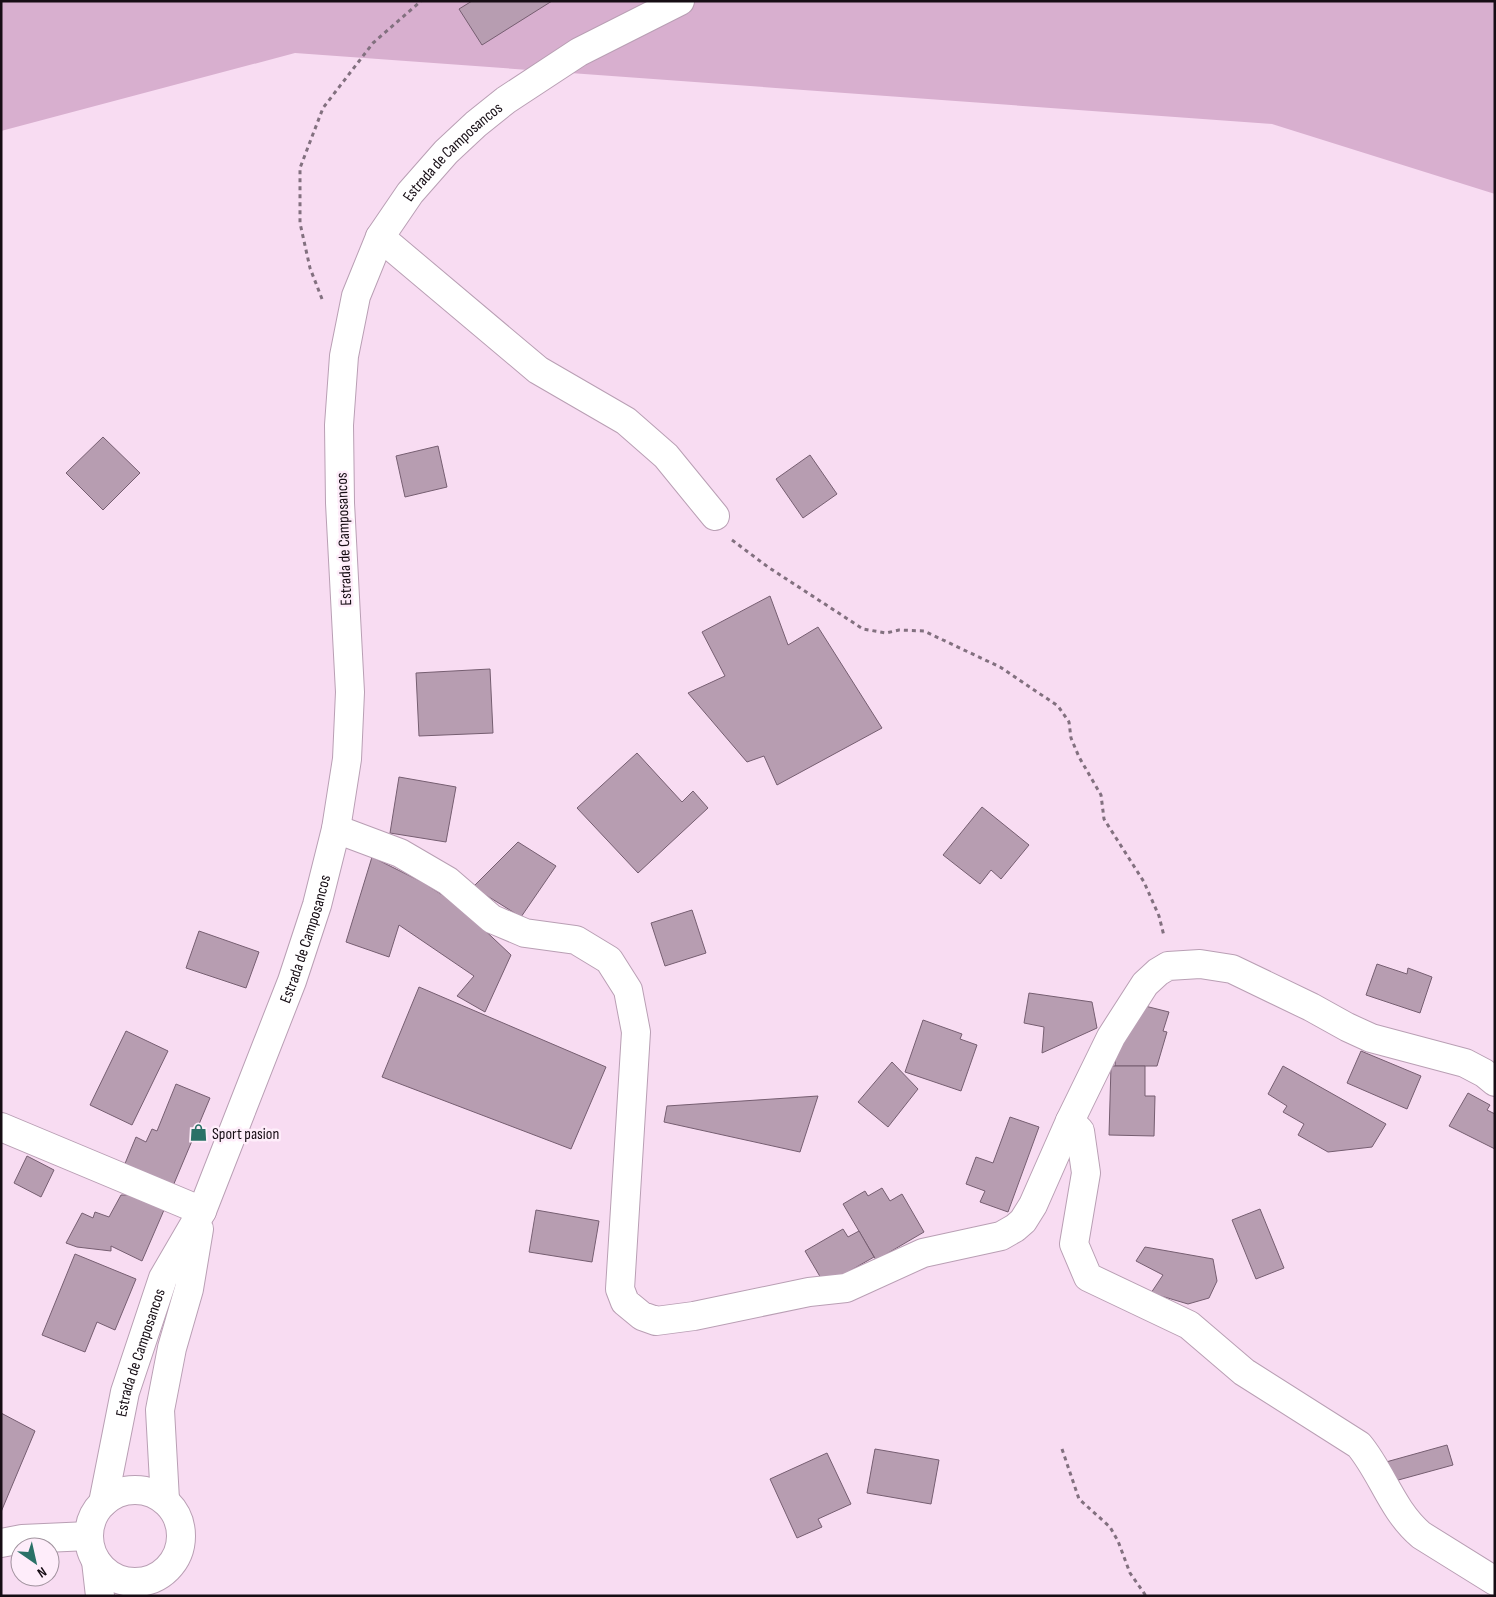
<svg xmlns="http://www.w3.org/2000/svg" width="1496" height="1597" viewBox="0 0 1496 1597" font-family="'Sofia Sans Condensed',sans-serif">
<rect width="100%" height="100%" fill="#f8dcf2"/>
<path fill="#d8afcf" d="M1,1H1495V194L1272,124L295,53L1,131Z"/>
<g fill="#b79db1" stroke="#765e71">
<path d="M472,1H552L482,45L459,9Z"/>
<path d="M103,437L140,473L103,510L66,473Z"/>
<path d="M438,446L447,487L405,497L396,456Z"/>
<path d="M810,455L837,494L803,518L776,479Z"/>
<path d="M770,596L788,645L818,627L882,728L777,785L764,756L747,762L688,693L725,676L702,632Z"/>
<path d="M490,669L493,733L419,736L416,673Z"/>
<path d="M637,753L682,802L693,791L708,808L638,873L577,808Z"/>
<path d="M399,777L456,787L446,842L390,833Z"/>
<path d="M982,807L1029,845L1001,879L991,870L980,884L943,855Z"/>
<path d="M518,842L556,866L521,917L473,887Z"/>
<path d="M372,857L422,882L458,905L511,955L485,1012L457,996L474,976L399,925L389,957L346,942Z"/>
<path d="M692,910L706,953L665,966L651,923Z"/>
<path d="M199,931L259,952L246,988L186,968Z"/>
<path d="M1377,964L1407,974L1408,968L1432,977L1420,1013L1366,995Z"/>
<path d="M419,987L606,1067L571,1149L382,1077Z"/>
<path d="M1029,993L1092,1002L1097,1028L1042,1053L1044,1027L1024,1023Z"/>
<path d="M1145,1006L1169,1012L1163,1031L1167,1032L1157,1066H1115L1117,1044Z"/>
<path d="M923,1020L962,1034L960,1039L977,1045L961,1091L905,1072Z"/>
<path d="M126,1031L168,1051L132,1125L90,1105Z"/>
<path d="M1361,1051L1421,1076L1407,1109L1347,1083Z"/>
<path d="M892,1062L918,1089L888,1127L858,1102Z"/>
<path d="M1111,1066H1145V1096H1155L1154,1136L1109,1135Z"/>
<path d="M1283,1066L1386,1124L1372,1147L1328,1152L1298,1135L1304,1124L1283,1112L1287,1106L1268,1094Z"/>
<path d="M176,1084L210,1098L173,1186L124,1166L136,1137L146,1142L152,1129L157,1131Z"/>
<path d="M1468,1093L1490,1105L1487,1110L1495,1114V1149L1449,1126Z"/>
<path d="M818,1096L800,1152L664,1122L667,1106Z"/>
<path d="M1010,1117L1039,1127L1008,1212L980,1202L985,1191L966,1184L976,1157L993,1163Z"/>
<path d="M27,1156L54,1170L41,1197L14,1183Z"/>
<path d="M882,1188L890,1201L902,1194L924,1232L876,1260L843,1204L865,1191L868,1196Z"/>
<path d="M121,1195H130L164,1210L142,1261L111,1246V1251L77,1247L66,1243L82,1213L93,1218L95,1212L109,1217Z"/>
<path d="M1260,1209L1284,1268L1256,1279L1232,1220Z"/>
<path d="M536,1210L599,1221L592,1262L529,1252Z"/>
<path d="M843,1229L848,1237L859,1231L874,1257L825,1285L805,1251Z"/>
<path d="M1145,1247L1213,1259L1217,1281L1209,1298L1188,1304L1151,1293L1163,1275L1136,1261Z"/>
<path d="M75,1254L136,1279L115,1330L97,1322L85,1352L42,1335Z"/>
<path d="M1,1413L35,1431L1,1512Z"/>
<path d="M1447,1445L1453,1465L1391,1482L1386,1462Z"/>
<path d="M875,1449L939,1460L931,1504L867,1493Z"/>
<path d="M827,1453L851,1504L818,1519L822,1527L797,1538L770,1479Z"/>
</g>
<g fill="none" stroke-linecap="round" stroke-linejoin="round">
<defs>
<g id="street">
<path d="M380,237L538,370L626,421L666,456L715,516"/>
<path d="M336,829L400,853L448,881L492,919L525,933L576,940L609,960L628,990L636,1032L620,1289L625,1302L642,1316L656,1321L694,1316L809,1292L846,1288L923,1253L1001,1236L1015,1228L1023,1221L1033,1205L1070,1121L1111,1037L1145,984L1158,972L1168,966L1200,964L1232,969L1311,1007L1347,1027L1371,1038L1465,1063L1484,1073L1495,1082"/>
<path d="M1070,1121L1080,1131L1086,1173L1074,1244L1088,1277L1189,1325L1244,1372L1359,1445C1383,1474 1391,1509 1421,1535L1495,1581"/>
<path d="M1,1127L202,1211"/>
<path d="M1,1543L22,1539L89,1536"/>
</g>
<g id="primary">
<circle cx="135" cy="1536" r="46"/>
<path d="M165,1500L160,1410L172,1348L189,1289L199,1229"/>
<path id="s1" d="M103,1503L125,1392L163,1278L202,1211L292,981L317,905L336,829L347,759L350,692L340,503L339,425L344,356L356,296L380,237L410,193L446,152L476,124L506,100L579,52L680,1"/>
<path d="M96,1561L100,1596"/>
</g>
</defs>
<use href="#street" stroke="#b99fb4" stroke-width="30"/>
<use href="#primary" stroke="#b99fb4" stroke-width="30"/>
<g stroke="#82707f" stroke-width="3" stroke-dasharray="4 4" stroke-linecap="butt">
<path d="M322,299L310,268L300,223V168L323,108L373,43L421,1"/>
<path d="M732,540L768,567L863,629L886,633L899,630L924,631L1000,667L1058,706L1069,722L1071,738L1079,757L1101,795L1104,819L1144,882L1159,916L1164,936"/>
<path d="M1062,1449L1079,1499L1110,1527L1118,1541L1130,1573L1146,1596"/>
</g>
<use href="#street" stroke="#fff" stroke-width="28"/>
<use href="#primary" stroke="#fff" stroke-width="28"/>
</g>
<defs>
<symbol id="shop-bare" viewBox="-9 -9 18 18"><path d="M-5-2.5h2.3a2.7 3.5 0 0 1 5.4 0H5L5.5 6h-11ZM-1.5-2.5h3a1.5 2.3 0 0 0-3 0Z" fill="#2a7167" stroke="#feedfa" stroke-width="2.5" paint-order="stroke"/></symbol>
</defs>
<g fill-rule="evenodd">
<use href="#shop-bare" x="186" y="1120" width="25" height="25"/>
</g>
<g text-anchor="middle" stroke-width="5" stroke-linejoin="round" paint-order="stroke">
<g font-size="16" fill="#160d14" stroke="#feedfa">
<text dy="6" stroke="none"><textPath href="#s1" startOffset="1428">Estrada de Camposancos</textPath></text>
<text transform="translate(343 539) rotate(-92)" y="6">Estrada de Camposancos</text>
<text dy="6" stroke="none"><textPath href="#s1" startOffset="602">Estrada de Camposancos</textPath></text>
<text dy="6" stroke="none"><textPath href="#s1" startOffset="155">Estrada de Camposancos</textPath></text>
</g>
<g font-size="16" fill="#160d14" stroke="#feedfa" text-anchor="start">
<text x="212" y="1139">Sport pasion</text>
</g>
</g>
<rect width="1496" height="1597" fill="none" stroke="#160d14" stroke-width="5"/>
<g transform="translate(35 1562) rotate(146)"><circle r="24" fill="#feedfa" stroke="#a1939e"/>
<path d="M0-4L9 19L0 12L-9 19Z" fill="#2a7167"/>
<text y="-8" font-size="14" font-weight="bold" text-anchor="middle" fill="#160d14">N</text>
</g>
</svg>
